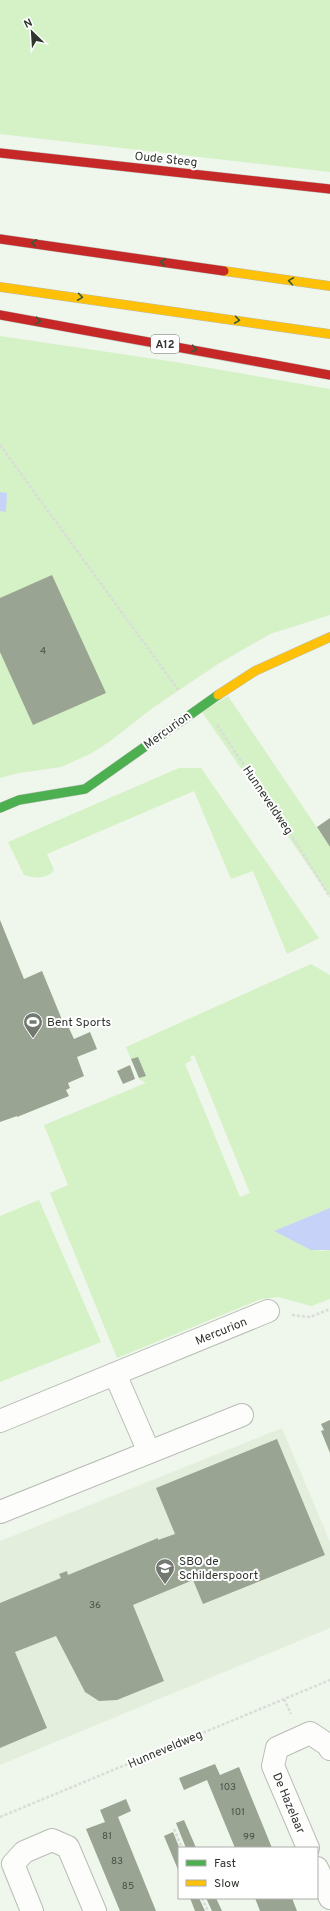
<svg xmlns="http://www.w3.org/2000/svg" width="330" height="1911" viewBox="0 0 330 1911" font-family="Overpass,sans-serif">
<rect width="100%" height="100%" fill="#eff6eb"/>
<path fill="#e3efdc" d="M282,1428L330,1542V1628L0,1765V1541Z"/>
<g fill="#d5f1c6" fill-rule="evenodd">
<path d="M0,0H330V172L0,134Z"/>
<path d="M0,336L175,362L330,389V615L270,634L218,664L154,707L109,742L90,754L61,767L19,773L0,778Z"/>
<path d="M228,696L330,847V897L202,712Z"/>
<path d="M179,768H201L319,938L287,954L253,871L231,879L194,791L47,854L54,870C46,880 35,878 24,875L8,842Z"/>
<path d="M311,964L330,975V1208L275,1231L320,1251L330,1250V1299L311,1306L279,1297L261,1299L117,1358L50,1193L68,1185L44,1125L146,1083L139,1079L126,1047ZM194,1055L250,1193L240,1197L185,1064L192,1060L190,1057Z"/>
<path d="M39,1200L101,1342L0,1382V1216Z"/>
</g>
<g fill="#c7d2f9">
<path d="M0,492L7,493L6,512L0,511Z"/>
<path d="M330,1208V1250H311L274,1231Z"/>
</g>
<g fill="#99a492">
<path d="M52,575L106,693L33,725L0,652V598Z"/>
<path d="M330,818V847L317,827Z"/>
<path d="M0,920L24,979L42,971L65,1027L68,1026L74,1039L90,1032L97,1049L77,1057L84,1076L68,1083L70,1088L66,1090L69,1096L17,1117V1116L0,1122Z"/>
<path d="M138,1057L146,1076L139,1078L131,1059Z"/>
<path d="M130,1065L135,1079L123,1084L117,1071Z"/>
<path d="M330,1420V1453L321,1431L324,1430L321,1424Z"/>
<path d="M277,1439L325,1555L203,1604L193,1580L133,1605L164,1681L117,1700L99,1701L85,1692L56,1636L15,1652L47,1728L0,1748V1603L61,1578L59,1574L67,1571L68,1575L158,1538V1540L175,1534L156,1488Z"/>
<path d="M215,1764L220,1775L239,1767L272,1848H235L207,1780L184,1790L179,1778Z"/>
<path d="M126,1799L131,1811L118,1817L156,1911H120L86,1829L105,1822L100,1810Z"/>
<path d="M184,1820L194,1843L196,1848H186L176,1823Z"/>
<path d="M173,1832L179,1847V1872L164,1836Z"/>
<path d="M190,1898H199L205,1911H195Z"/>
<path d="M206,1898H216L222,1911H212Z"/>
<path d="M255,1898H292L297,1911H260Z"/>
</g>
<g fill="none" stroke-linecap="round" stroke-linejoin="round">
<defs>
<g id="street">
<path d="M115,1374L149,1452"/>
<path d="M0,1421L268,1311"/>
<path d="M0,1512L242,1415"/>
<path d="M308,1848L273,1766L277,1748L310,1733L328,1745L330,1749"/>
<path d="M317,1868L330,1898"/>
<path d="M32,1911L13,1864L24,1852L52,1840L68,1847L95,1911"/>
</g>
<path id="fast" d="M0,808L19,800L85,789L218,695"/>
<g id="slow">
<path d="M224,271L330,286"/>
<path d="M0,287L330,334"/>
<path d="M218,695L255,671L330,637"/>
</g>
<g id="jam">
<path d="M0,153L330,189"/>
<path d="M0,239L224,271"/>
<path d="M0,315L330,375"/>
</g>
</defs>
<use href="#street" stroke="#b8bdb5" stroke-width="24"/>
<use href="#fast" stroke="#b8bdb5" stroke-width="10"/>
<use href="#slow" stroke="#b8bdb5" stroke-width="10"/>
<use href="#jam" stroke="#b8bdb5" stroke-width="10"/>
<g stroke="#dadcd9" stroke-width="2.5" stroke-dasharray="3 2" stroke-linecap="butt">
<path d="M0,445L179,691"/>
<path d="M217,725L292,836L330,897"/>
<path d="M292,1315L310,1317L330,1309"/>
<path d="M284,1699L291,1714"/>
<path d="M0,1817L330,1680"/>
<path d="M174,1829L182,1848"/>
<path d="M202,1898L208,1911"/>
</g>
<use href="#street" stroke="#fdfefc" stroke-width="22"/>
<use href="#fast" stroke="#4caf50" stroke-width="9"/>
<use href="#slow" stroke="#ffc107" stroke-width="9"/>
<use href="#jam" stroke="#c62828" stroke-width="9"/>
</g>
<defs><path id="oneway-chevron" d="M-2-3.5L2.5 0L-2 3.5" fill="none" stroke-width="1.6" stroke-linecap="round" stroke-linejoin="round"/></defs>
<g stroke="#385a38">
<use href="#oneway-chevron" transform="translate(34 243) rotate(-172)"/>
<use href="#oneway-chevron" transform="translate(163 262) rotate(-172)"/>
<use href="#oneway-chevron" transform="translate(291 281) rotate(-172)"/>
<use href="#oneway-chevron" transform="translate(80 297) rotate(8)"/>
<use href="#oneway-chevron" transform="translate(237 320) rotate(8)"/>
<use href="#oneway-chevron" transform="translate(38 321) rotate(10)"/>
<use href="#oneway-chevron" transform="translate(194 349) rotate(10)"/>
</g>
<defs>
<symbol id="stadium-pin" viewBox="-11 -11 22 30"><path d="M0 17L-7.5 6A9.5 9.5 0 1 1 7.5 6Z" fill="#737970" stroke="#fff"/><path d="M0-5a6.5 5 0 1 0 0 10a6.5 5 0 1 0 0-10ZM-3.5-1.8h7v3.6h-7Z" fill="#fff"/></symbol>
<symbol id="school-pin" viewBox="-11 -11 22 30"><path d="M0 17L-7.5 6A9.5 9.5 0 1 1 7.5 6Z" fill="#737970" stroke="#fff"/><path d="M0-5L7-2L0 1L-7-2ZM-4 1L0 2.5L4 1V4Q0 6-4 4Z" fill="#fff"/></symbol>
</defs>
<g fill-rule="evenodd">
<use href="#stadium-pin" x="22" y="1011" width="22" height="30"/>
<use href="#school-pin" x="154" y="1557" width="22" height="30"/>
</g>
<g text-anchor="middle" stroke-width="4" stroke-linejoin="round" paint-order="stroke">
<g font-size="10" fill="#4a5147">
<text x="43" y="654">4</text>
<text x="95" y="1608">36</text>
<text x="228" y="1790">103</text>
<text x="238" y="1815">101</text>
<text x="107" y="1839">81</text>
<text x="249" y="1840">99</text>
<text x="117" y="1864">83</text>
<text x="128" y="1889">85</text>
</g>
<rect fill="#fff" stroke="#6e726d" stroke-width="1" x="151" y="335" width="28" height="18" rx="3"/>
<g font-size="11" font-weight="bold" fill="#30352e">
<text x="165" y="348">A12</text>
</g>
<g font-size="12" fill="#30352e" stroke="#fff">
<text transform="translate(166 159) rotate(6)" y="4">Oude Steeg</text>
<text transform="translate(167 730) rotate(-36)" y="4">Mercurion</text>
<text transform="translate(268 800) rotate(56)" y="4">Hunneveldweg</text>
<text transform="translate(221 1331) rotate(-22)" y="4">Mercurion</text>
<text transform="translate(165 1749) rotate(-23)" y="4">Hunneveldweg</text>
<text transform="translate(289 1803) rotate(67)" y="4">De Hazelaar</text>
</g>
<g font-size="12" fill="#30352e" stroke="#fff" text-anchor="start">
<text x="47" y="1026">Bent Sports</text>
<text x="179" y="1565">SBO de<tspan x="179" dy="14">Schilderspoort</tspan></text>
</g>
</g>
<rect x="178" y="1847" width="140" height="52" fill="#ffffff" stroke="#acaeab"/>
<rect x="186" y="1860" width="20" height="6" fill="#4caf50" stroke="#acaeab"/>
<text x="214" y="1867" font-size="12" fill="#30352e">Fast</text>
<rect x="186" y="1880" width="20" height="6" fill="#ffc107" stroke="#acaeab"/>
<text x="214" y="1887" font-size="12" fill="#30352e">Slow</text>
<g transform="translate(32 32) rotate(335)" stroke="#ffffff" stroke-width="3" paint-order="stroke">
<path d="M0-3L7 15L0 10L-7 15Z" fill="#30352e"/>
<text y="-6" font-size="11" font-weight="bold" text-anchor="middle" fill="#30352e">N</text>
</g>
</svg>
